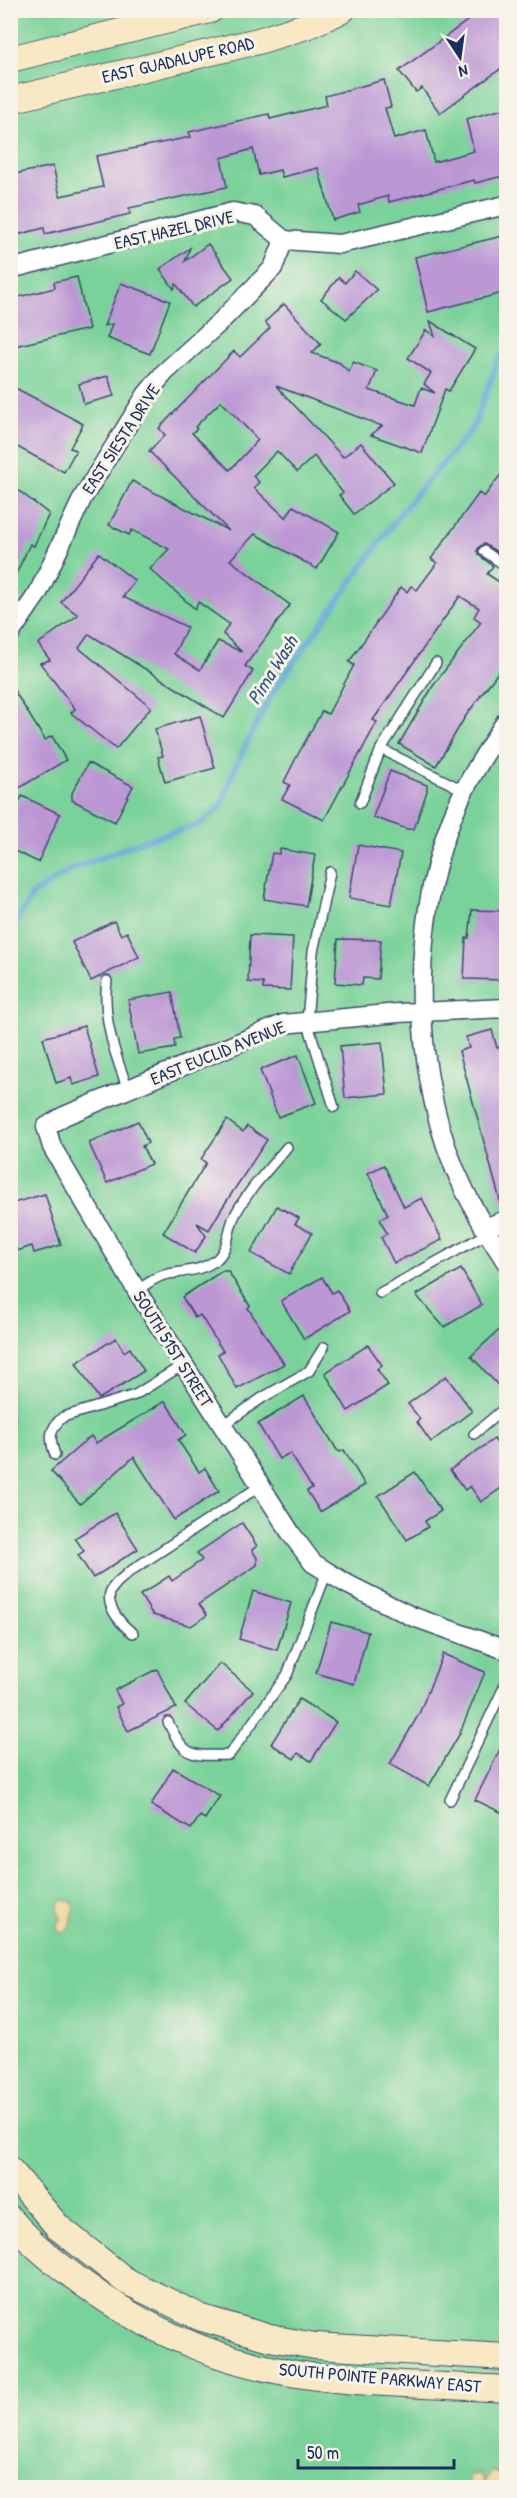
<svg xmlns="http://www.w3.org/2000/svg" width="517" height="2498" viewBox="0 0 517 2498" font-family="'Patrick Hand',sans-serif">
<rect width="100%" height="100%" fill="#f7f3e8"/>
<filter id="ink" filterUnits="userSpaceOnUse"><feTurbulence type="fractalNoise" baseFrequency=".0167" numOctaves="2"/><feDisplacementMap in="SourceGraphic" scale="12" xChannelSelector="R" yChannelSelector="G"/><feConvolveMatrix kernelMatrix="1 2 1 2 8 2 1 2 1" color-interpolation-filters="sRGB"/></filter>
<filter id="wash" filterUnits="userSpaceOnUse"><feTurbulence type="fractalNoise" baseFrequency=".008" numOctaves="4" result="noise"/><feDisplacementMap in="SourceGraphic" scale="24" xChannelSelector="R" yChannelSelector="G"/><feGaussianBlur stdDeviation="1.35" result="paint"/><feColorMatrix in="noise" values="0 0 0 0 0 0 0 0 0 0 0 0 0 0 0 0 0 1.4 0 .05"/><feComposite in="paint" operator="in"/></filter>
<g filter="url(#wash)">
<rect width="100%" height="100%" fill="#f4e3ca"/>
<rect fill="#79d299" stroke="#4a807c" stroke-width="1.5" x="11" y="11" width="495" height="2476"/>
<g fill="#eeda9e" stroke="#84847e" stroke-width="1.5">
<path d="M63,1900L72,1902L75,1908L68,1930L61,1934L56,1926L61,1919L58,1910L59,1902Z"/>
<path d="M492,2471L502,2475L500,2487H469V2476L479,2473L484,2483Z"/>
</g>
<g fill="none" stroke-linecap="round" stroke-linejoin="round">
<path stroke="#62a7d7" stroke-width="6" d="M10,932L33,894L72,869L143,841L201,824L221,806L236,765L272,693L402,511L473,428L499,358L506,353"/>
</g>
<g id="blocks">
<g fill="#bb97d4" fill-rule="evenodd">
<path d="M482,10H507V64L440,113L422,88L416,92L399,71Z"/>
<path d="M384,80L391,107L385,108L394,139L426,130L434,162L474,151L466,119L507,108V175L475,183L474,180L389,202L388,196L358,205L360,212L333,220L318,168L282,177L280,170L259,175L253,149L221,158L227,187L129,208L130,214L45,234L44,228L13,236L10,223V175L53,166L60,196L103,187L96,156L191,137L189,132L269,114L270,119L327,105L325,96Z"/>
<path d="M507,235V292L428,312L415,257Z"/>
<path d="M208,244L233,278L193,307L176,284L174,289L160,269L190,248L185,261Z"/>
<path d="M355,271L377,290L346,319L321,299L339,277L345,283Z"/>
<path d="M77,277L89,329L10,347V299L55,288L54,282Z"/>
<path d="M121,283L170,301L150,354L107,338L112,324L104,326Z"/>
<path d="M284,304L321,344L312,353L340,363L349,372L353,362L377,371L369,390L415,405L421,388L435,393L424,384L431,373L408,358L426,330L435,337L430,321L475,349L449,391L445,389L422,453L371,435L382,426L276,386L343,457L361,443L394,483L354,514L339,495L343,493L314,456L297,472L277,451L253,476L259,482L254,488L286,518L293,506L339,532L317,569L255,534L230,560L290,605L245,666L253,671L224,718L89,634L79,648L151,707L116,749L71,713L75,709L40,663L50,660L38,644L78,615L61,602L99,553L135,581L123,597L187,627L174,654L200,670L218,641L242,652L223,634L229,624L198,602L195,609L150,569L169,549L132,530L129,535L109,525L132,481L229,531L149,451L165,435L159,428L234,351L240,357L270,328L265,322ZM221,401L258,440L230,470L192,433L197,429L195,427Z"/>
<path d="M108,376L114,396L84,404L79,384Z"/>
<path d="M10,385L83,424L70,448L76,450L64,472L10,443Z"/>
<path d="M507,466V548L502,555L484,544L479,547L477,551L480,556L493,566L487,574L507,587V660L465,717L436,766L399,744L433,686L481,622L474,617L479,608L460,596L373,720L377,722L324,820L282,799L290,785L284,782L296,758L322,711L328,714L354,665L349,662L401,587L407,592L411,586L417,590L437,563L431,559L479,493L484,497Z"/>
<path d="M10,484L49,514L34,546L30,544L10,587Z"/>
<path d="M10,684L45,740L52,736L66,760L16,790L10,781Z"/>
<path d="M200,716L215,768L165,782L158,757L163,756L155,729Z"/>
<path d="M88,763L133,786L115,822L72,800V793Z"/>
<path d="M390,771L427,785V791L414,829H407L373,817Z"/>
<path d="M22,796L60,814L38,862L10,849V820Z"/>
<path d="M358,845L401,853L391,905L349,898Z"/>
<path d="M280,849L315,855L306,906L264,899L272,853L279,854Z"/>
<path d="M472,910L507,911V980L464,979L466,938H469Z"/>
<path d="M114,921L121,935L127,932L139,957L91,981L72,942Z"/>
<path d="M250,935L293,937L290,990L263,989V983L248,982Z"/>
<path d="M338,939L381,940L378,979L363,978L362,985L335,983Z"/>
<path d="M172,992L180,1038L174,1039L175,1048L138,1054L128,1000Z"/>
<path d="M84,1026L99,1077L73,1085L71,1078L56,1083L43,1038Z"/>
<path d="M492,1030L497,1048L507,1045V1203L501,1204L459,1051L469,1048L466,1037Z"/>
<path d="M382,1042L387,1094L345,1098L340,1046Z"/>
<path d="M298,1055L316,1103L278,1117L260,1070Z"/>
<path d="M227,1120L243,1132L247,1126L267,1140L222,1208L209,1230L197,1223L206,1236L195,1253L163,1233L206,1163L201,1159Z"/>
<path d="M138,1121L148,1143L142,1146L151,1164L107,1183L89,1143Z"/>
<path d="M384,1165L404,1207L422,1198L442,1240L394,1263L381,1237L387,1234L380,1219L388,1215L368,1173Z"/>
<path d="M45,1194L61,1245L34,1253L32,1246L17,1251L10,1228V1204Z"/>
<path d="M277,1206L299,1218L295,1224L312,1233L289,1274L251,1253Z"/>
<path d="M461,1269L482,1305L444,1327L416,1295Z"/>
<path d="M222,1271H228L250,1306L248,1308L284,1364L237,1389L218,1354L223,1351L200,1315L195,1318L182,1297Z"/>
<path d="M322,1277L332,1293L337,1290L350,1311L304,1339L281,1301Z"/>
<path d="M507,1323V1395L471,1356Z"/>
<path d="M116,1338L124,1352L130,1348L144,1371L99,1399L76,1363Z"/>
<path d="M368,1345L382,1365L377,1369L388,1385L348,1411L325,1373Z"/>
<path d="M446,1376L472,1411L431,1442L417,1422L420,1419L408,1404Z"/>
<path d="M304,1396L337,1450L340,1452L344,1450L365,1485L320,1512L307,1491L312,1488L290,1453L279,1459L258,1424Z"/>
<path d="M165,1401L186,1435L178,1440L199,1472L205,1468L219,1491L174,1520L134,1457L80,1504L51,1471L91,1436L96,1443Z"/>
<path d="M494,1439L507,1457V1484L481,1502L470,1486L465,1490L450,1470Z"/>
<path d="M415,1472L441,1511L425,1521L428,1527L407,1540L378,1496Z"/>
<path d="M115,1513L138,1549L93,1578L78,1555L84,1551L75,1538Z"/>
<path d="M242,1523L257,1546L252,1550L257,1558V1565L199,1604L207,1615L191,1626L153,1615L140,1595L169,1576L172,1581L202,1560L197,1553Z"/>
<path d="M253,1591L291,1603L277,1650L239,1639Z"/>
<path d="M331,1622L368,1632L354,1684L316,1673Z"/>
<path d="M443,1654L485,1672L459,1735L429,1786L390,1764L419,1714Z"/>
<path d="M220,1663L253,1691L218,1731L185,1704Z"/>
<path d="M157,1669L176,1708L128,1731L116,1707L122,1704L115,1690Z"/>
<path d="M299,1699L336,1722L311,1761L298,1753L294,1759L271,1744Z"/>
<path d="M507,1735V1815L475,1800Z"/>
<path d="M173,1768L220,1796L205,1819L200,1816L191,1829L151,1805Z"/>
</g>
</g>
</g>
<g filter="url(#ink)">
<use href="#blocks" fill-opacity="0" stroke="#3c4a6e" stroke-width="1.5"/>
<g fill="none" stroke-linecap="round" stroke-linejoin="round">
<defs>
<g id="service">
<path d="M484,551L506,566"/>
<path d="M436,663L381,749L465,791"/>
<path d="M360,803L381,749"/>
<path d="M330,872L313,952L307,1021L334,1107"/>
<path d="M107,981C102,1018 115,1055 128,1089"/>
<path d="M137,1291C145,1285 154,1278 164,1275C182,1271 202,1272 217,1259C229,1248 228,1230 234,1217C247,1191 269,1169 287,1147"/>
<path d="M380,1293L487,1234"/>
<path d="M222,1426L262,1398L309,1371L324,1347"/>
<path d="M474,1434L506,1407"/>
<path d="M55,1455C49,1438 49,1429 63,1417L135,1395L183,1365"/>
<path d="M133,1633C123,1626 106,1608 110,1593C112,1585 123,1578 129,1572L260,1486"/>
<path d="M168,1722C185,1758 191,1756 229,1755L287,1675L327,1572"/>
<path d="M450,1800L506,1683"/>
</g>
<g id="minor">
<path d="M10,269L233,212L255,216L284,240L340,244L506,205"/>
<path d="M10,634L38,593L83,497L146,395L164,373L220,322L273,268L284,240"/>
<path d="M506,721C490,746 473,771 460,799C411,905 409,1059 454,1167C468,1200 486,1232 506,1262"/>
<path d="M506,1008L398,1013L283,1024L64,1116L46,1127L52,1147L137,1291L292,1535L313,1563L347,1584L411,1616L506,1650"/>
<path d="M484,1228L506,1220"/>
</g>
<g id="secondary">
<path d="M10,59L210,10"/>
<path d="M10,100L258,41L306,26L342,10"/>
<path d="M10,2170L58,2227L126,2281L202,2318L270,2338L315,2346L506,2357"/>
<path d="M10,2219C32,2245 58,2265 85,2285C142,2326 206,2356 275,2370C347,2385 432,2384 506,2389"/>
</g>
</defs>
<use href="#service" stroke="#3c4a6e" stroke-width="12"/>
<use href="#minor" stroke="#3c4a6e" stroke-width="21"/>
<use href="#secondary" stroke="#3c4a6e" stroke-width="28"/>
<use href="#service" stroke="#fff" stroke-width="9"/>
<use href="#minor" stroke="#fff" stroke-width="18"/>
<use href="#secondary" stroke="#f8e8c3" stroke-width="26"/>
</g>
</g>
<g text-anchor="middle" stroke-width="6" stroke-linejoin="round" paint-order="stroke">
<g font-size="18" fill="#1b2f5e" stroke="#f7f3e8">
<text transform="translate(178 60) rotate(-13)" y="6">EAST GUADALUPE ROAD</text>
<text transform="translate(174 230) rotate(-13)" y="6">EAST HAZEL DRIVE</text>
<text transform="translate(121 439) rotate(-57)" y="6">EAST SIESTA DRIVE</text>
<text transform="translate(218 1053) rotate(-22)" y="6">EAST EUCLID AVENUE</text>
<text transform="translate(173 1349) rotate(58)" y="6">SOUTH 51ST STREET</text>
<text transform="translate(380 2378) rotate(5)" y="6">SOUTH POINTE PARKWAY EAST</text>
</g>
<g font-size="20" font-style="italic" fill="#305382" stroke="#f7f3e8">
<text transform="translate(272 670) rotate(-58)" y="7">Pima Wash</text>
</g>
</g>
<rect width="517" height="2498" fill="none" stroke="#f7f3e8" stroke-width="36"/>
<g transform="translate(460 57) rotate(167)" stroke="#f7f3e8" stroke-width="4.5" paint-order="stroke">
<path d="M0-4.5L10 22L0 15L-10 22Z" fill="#1b2f5e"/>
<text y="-9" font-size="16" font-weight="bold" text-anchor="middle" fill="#1b2f5e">N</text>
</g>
<path d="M298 2459v9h156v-9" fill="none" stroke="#1b2f5e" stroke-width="3"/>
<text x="307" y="2459" font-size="18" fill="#1b2f5e" stroke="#f7f3e8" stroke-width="4.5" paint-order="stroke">50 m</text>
</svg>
